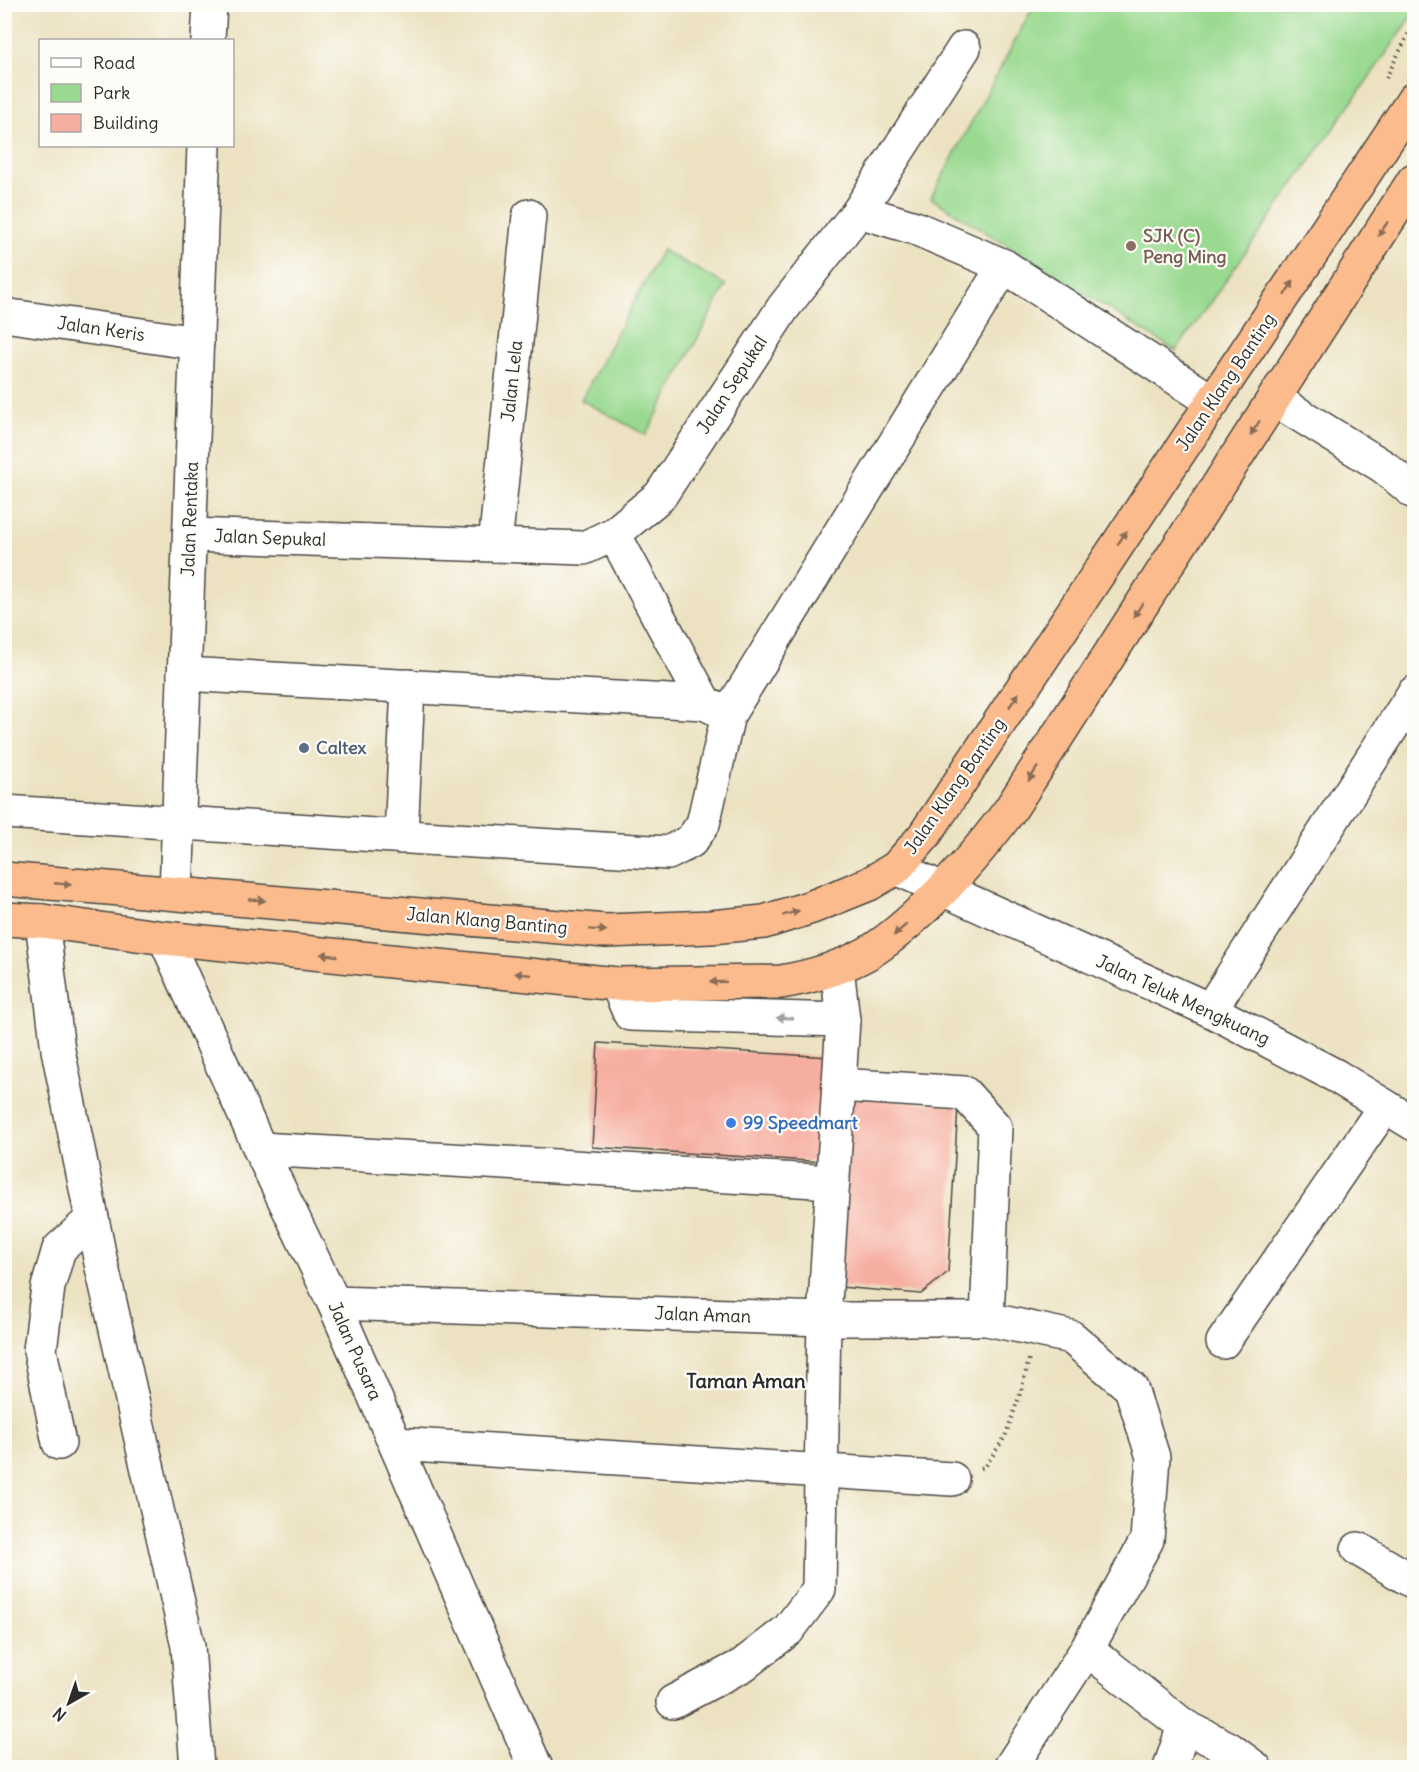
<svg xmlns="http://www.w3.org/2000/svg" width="1419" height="1772" viewBox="0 0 1419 1772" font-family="Delius,sans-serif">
<rect width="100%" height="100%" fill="#fdfcf7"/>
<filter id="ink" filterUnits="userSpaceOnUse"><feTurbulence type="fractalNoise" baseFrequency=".0167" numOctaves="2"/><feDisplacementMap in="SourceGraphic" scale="12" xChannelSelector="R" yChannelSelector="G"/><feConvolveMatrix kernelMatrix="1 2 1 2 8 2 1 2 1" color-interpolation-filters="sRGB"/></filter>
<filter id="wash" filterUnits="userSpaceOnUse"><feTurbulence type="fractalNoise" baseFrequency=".008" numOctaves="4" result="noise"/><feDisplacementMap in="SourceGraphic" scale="24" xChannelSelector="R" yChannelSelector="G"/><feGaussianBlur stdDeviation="1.35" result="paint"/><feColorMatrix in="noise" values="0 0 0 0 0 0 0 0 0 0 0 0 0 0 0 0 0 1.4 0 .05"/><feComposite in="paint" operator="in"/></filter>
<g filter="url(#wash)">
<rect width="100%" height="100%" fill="#ece2c1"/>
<g fill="#9ada90" stroke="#62825e" stroke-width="1.5">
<path d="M1034,5L1414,4V14L1176,351L931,198Z"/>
<path d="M662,250L726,285L646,435L581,400Z"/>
</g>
<g id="blocks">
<g fill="#f6aea0">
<path d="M598,1043L829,1057L824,1162L592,1147Z"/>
<path d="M851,1097L958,1106L948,1272L921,1294L840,1287Z"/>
</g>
</g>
</g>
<g filter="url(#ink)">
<use href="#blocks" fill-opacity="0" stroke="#484642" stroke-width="1.5"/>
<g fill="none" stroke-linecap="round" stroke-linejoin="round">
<defs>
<g id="minor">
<path d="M208,40L210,4"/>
<path d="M859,211L915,228L1004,266L1213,402"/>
<path d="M4,315L197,343"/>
<path d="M1274,399L1384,467L1414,492"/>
<path d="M190,535L584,548L614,534L660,496L783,308L859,211L964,48"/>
<path d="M495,545L529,216"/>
<path d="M184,674L705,703"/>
<path d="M728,715L1004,266"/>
<path d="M4,812L668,853L691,841L703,824L728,715L705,703L614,534"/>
<path d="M401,837L408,686"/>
<path d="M896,868L1210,1010L1336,1076L1414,1124"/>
<path d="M176,893L204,146"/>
<path d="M42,921L58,1050L101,1263L188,1646L197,1768"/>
<path d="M165,938L260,1149L334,1303L536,1768"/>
<path d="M617,984L630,1014L843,1020"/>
<path d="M1210,1010L1414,693"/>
<path d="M839,1085L964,1093L995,1127L987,1319"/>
<path d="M260,1149L833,1182"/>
<path d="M334,1303L824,1319H987L1071,1337L1131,1388L1153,1457L1147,1540L1087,1649L1010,1768"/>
<path d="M1223,1342L1385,1106"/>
<path d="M59,1443L40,1350L48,1287L59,1249L92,1219"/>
<path d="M396,1444L952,1479"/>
<path d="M1358,1549L1414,1582"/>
<path d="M1087,1649L1184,1726L1228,1748L1255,1768"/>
<path d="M673,1702L743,1665L788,1630L819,1589L824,1319L843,1020L837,967"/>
<path d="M1170,1768L1184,1726"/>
</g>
<g id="highway">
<path d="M4,879L606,931L711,927L764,922L812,907L869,884L896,868L924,836L1414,99"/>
<path d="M4,919L42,921L165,938L617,984L781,982C811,977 841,968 868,953C888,941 905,926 922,910C955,879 983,846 1010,810L1414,180"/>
</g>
</defs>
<use href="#minor" stroke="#484642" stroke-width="36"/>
<use href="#highway" stroke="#484642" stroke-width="36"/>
<g stroke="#484642" stroke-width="4" stroke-dasharray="1.5 4.5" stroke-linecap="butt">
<path d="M1386,78L1414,23"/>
<path d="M981,1468L985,1467L1005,1437L1021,1391L1029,1359"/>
</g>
<use href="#minor" stroke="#fff" stroke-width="33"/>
<use href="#highway" stroke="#fbbb8c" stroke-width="33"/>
</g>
<defs><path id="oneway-solid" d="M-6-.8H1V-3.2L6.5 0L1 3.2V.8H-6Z" transform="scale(1.5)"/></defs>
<g fill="#896c57">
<use href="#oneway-solid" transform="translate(1383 229) rotate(123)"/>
<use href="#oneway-solid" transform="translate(1289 288) rotate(-56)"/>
<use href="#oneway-solid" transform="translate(1255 428) rotate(123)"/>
<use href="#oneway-solid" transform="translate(1122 538) rotate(-56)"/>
<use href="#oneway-solid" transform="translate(1138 610) rotate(123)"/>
<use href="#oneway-solid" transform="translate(1014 700) rotate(-56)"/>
<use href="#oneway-solid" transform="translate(1033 774) rotate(123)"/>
<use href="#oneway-solid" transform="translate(63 884) rotate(5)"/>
<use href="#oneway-solid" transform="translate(257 900) rotate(5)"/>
<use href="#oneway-solid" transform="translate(791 913) rotate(-17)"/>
<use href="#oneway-solid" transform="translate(598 930) rotate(4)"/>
<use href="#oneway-solid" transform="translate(900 930) rotate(139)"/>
<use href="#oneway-solid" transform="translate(329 955) rotate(-174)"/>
<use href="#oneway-solid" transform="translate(523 974) rotate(-174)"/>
<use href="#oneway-solid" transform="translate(718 982) rotate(179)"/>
</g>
<use fill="#a0a0a0" href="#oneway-solid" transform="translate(785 1018) rotate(-178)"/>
</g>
<circle fill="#8d6e63" stroke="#fdfcf7" stroke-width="2" cx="1131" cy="246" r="6"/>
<circle fill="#5c6f8a" stroke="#fdfcf7" stroke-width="2" cx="304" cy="748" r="6"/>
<circle fill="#3f7fe0" stroke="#fdfcf7" stroke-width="2" cx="731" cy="1123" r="6"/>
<g text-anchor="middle" stroke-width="4.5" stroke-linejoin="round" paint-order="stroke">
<g font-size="18" font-weight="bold" fill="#785e54" stroke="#fdfcf7" text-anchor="start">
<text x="1143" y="242">SJK (C)<tspan x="1143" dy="21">Peng Ming</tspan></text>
</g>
<g font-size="18" fill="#2b2b2b" stroke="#fdfcf7">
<text transform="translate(101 329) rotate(8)" y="6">Jalan Keris</text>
<text transform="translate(512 381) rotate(-84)" y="6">Jalan Lela</text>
<text transform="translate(1226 382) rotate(-56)" y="6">Jalan Klang Banting</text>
<text transform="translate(732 385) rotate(-57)" y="6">Jalan Sepukal</text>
<text transform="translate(190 519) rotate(-88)" y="6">Jalan Rentaka</text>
<text transform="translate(270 538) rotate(2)" y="6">Jalan Sepukal</text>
<text transform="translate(955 786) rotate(-55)" y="6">Jalan Klang Banting</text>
<text transform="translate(487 921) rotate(5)" y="6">Jalan Klang Banting</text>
<text transform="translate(1183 1000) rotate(25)" y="6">Jalan Teluk Mengkuang</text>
<text transform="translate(703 1315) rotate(2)" y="6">Jalan Aman</text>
<text transform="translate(355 1351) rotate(66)" y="6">Jalan Pusara</text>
</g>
<g font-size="18" font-weight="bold" fill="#4e5e75" stroke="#fdfcf7" text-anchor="start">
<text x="316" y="754">Caltex</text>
</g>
<g font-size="18" font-weight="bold" fill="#366cbe" stroke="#fdfcf7" text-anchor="start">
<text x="743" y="1129">99 Speedmart</text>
</g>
<g font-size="20" font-weight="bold" fill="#2b2b2b" stroke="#fdfcf7">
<text x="746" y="1388">Taman Aman</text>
</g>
</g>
<rect width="1419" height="1772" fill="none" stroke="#fdfcf7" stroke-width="24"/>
<rect x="39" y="39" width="195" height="108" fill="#fdfcf7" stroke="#a9a8a5" stroke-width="1.5"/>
<rect x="51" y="58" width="30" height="9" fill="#ffffff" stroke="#a9a8a5" stroke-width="1.5"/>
<text x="93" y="69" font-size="18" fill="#2b2b2b">Road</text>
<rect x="51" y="84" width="30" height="18" fill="#9ada90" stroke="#a9a8a5" stroke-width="1.5"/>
<text x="93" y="99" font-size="18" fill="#2b2b2b">Park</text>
<rect x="51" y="114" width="30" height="18" fill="#f6aea0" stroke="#a9a8a5" stroke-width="1.5"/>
<text x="93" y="129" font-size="18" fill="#2b2b2b">Building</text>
<g transform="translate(69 1703) rotate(220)" stroke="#fdfcf7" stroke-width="4.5" paint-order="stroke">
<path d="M0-4.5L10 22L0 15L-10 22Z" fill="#2b2b2b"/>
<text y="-9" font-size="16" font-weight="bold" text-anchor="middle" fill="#2b2b2b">N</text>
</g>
</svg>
